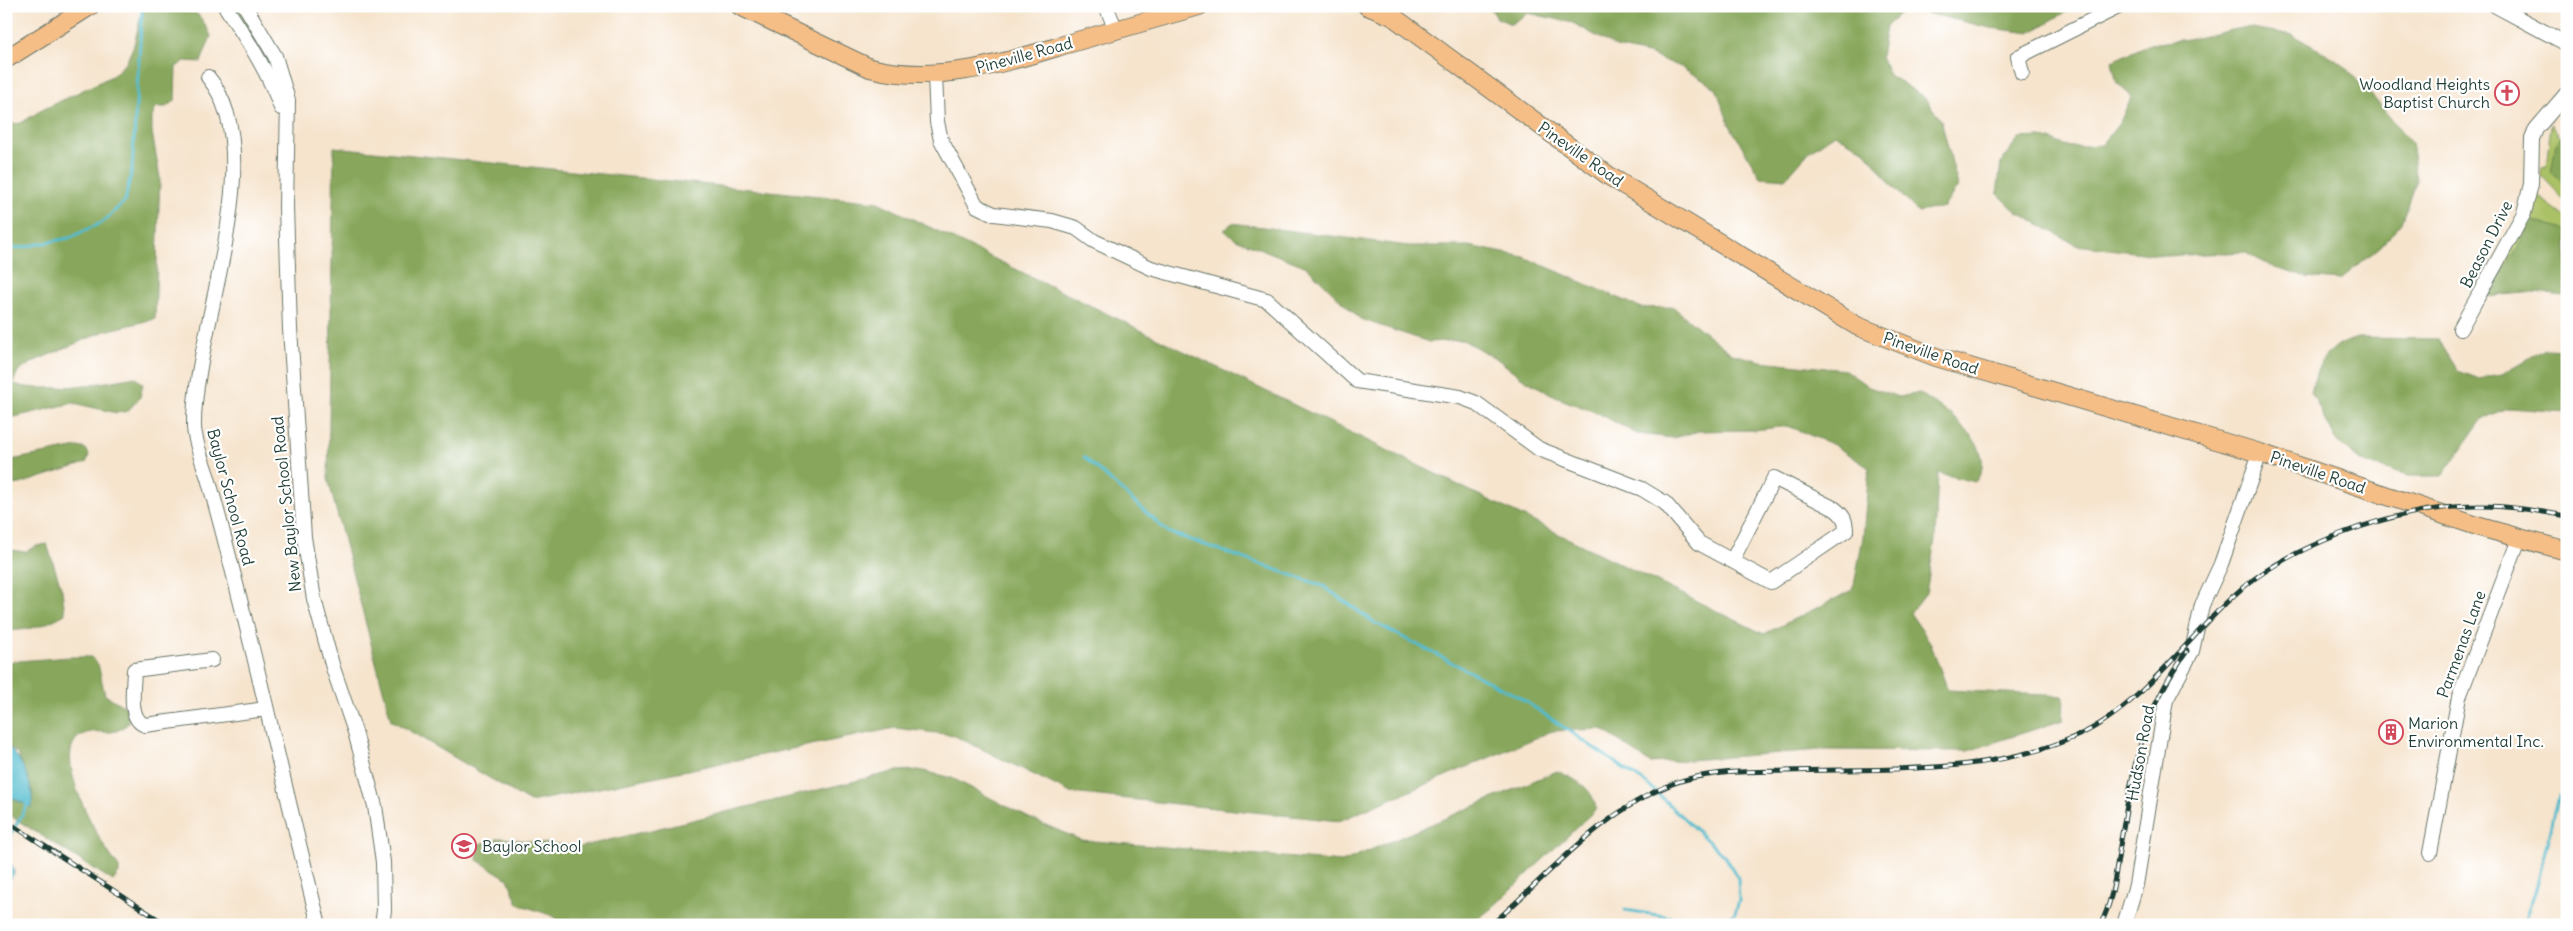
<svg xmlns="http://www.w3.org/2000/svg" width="2573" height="931" viewBox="0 0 2573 931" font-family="Delius,sans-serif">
<rect width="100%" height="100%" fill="#fff"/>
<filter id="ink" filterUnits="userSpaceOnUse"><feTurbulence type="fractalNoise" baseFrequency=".02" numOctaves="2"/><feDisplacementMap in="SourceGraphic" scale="10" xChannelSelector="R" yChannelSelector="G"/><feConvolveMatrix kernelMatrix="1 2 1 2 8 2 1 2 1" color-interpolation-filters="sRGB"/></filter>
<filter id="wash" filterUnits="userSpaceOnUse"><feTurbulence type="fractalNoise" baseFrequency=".0096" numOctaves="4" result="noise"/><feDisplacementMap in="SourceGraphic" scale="20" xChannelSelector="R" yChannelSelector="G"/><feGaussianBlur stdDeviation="1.12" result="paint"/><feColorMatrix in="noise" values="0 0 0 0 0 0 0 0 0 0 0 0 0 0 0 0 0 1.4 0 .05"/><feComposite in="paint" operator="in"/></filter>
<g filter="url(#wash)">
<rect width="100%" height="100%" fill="#f6e4cd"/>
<g fill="#abc166" stroke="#657f4d">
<path d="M232,6H240L275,67L270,68Z"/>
<path d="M2551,124L2567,145V203L2541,175L2542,166L2546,167Z"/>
<path d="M2534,193L2567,218V289L2482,297Z"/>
</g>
<g fill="#88a75b" stroke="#547248">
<path d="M149,6C185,6 194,0 211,36L201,62L185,61L176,67L175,101L166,107H156L152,117V132L160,178L155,319L105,331L37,360L18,371L13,383C33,395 110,382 135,377L143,384L140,397L128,411L117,413L73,403L6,419V125L21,123L40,111L112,76L126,63L134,45L142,10Z"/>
<path d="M1489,6H2076L2030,33L1991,28L1905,8L1886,27L1881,57L1889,75L1924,97L1941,120L1958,186L1944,207L1918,212L1893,187L1865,151L1835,134L1810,151L1785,179L1760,177L1729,124L1716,88L1681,67L1648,54L1616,47L1573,23L1528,13L1511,24L1497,18Z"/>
<path d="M2246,27L2293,35L2340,62L2374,98L2411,143L2417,180L2402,223L2381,246L2340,280L2306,277L2275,268L2244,252L2166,256L2076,245L2017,212L1997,193L2001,163L2019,138L2041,137L2071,147L2102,145L2120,122L2132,97L2117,83L2112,61L2150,44L2196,38Z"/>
<path d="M2567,127V186L2551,172L2556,144Z"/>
<path d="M334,147L878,202L1764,634L1853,590L1863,537L1869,468L1834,445L1788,426L1754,430L1699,431L1673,438L1637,434L1598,413L1563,400L1525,380L1497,359L1463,340L1429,342L1360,319L1307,267L1236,239L1224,230L1232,223L1408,246H1469L1524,257L1642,308L1673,307L1732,354L1761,361L1845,370L1869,387L1899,397L1919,393C1944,408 2003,449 1975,482L1938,473L1935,540L1926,593L1910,613L1930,642L1948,690L2064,696L2063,720L1968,751L1820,750L1650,763L1602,729L1552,731L1339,821L1071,793L953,735L895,728L530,802L391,720L328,479Z"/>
<path d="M2533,221L2567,231V296L2522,292L2488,297Z"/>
<path d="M2357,338L2438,339L2458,371L2477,378L2502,374L2545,349L2567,350V412L2508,408L2482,419L2442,476H2407L2359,460L2336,440L2311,392C2319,360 2324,349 2357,338Z"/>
<path d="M78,447L86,449L89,455L86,463L20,484L6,485V461Z"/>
<path d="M47,544L62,590L65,614C48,624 27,632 6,630V547L11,550L25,552L36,546Z"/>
<path d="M70,657H91L98,664L105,695L127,708L129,722C113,741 98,725 80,736C49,756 102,847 119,867V873L113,881L6,813V794L18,802L33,794L18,754L6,745V662Z"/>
<path d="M919,770L952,778L1029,818L1081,840L1342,862L1557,771C1576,780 1593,787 1596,809L1492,908L1470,925H565L553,916L518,904L508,879L477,860L479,844L501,838L580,847L897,771Z"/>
</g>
<g fill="#50bbcd" stroke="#387c80">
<path d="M6,745C23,759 34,786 32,808L6,794Z"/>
<path d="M6,859L12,865L14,873L6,886Z"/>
</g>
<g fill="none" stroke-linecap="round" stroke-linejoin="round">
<g stroke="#50bbcd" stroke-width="3">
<path d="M6,246L18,248L69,238L103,222L125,201L132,169L142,10"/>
<path d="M1084,457L1168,532L1323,586L1375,623L1519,697L1647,784L1725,857L1738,878L1739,901L1735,913L1723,925"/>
<path d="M6,842L27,806L26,803"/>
<path d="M1625,910L1722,925"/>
<path d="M2523,925L2536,889L2558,795"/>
</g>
</g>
</g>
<g filter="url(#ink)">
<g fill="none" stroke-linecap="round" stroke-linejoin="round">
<defs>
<g id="minor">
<path d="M225,6C246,38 269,72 281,108"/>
<path d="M245,6L275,56L288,100L286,207L290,329L304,537L314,599L333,668L355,732L375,806L383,862L384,910L382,925"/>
<path d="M1106,6L1116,30"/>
<path d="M2496,6L2567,44"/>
<path d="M2022,73L2018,57L2120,6"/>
<path d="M935,74L937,122L941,140L977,206L994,214L1052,221L1076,228L1094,241L1151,268L1267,300L1357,381L1460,397L1476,403L1539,449L1642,489L1665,503L1699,543L1771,582L1846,531C1846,520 1843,515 1835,509L1774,478L1732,561"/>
<path d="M208,77C273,154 192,333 194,427C195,444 203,462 208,478C218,513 227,548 236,584C265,697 290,811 319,925"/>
<path d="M2460,329L2524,213L2531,184L2532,139L2536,129L2567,93"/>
<path d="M212,660L134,670C134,685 127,719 145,725L266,709"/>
<path d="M2430,853L2459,697L2519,539"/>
<path d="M2124,925L2136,885L2166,700L2192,651L2202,605L2221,564L2260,453"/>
</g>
<g id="major">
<path d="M740,6L870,68C937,85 1003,63 1067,44C1111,31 1155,19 1199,6"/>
<path d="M1367,6L1392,16L1609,176L1857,326L1936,357L2260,453L2480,527L2567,551"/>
<path d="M6,59L90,6"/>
</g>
</defs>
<use href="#minor" stroke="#6a776a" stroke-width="16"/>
<use href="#major" stroke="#6a776a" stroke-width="20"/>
<use href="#minor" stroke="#fff" stroke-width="14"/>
<use href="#major" stroke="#f6be87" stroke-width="18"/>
<defs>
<g id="rail">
<path d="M6,821L167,925"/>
<path d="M1491,925C1549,875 1599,813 1672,784C1708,770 1748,772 1786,771C1883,768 1988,776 2079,735C2137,709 2182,646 2227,602C2283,546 2397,506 2476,506C2506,505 2537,511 2567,516"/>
<path d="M2100,925C2114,900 2116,867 2121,840C2134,764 2141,715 2187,651"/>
</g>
</defs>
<use href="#rail" stroke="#1f3d34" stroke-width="5"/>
<use href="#rail" stroke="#fff" stroke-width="3" stroke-dasharray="9" stroke-linecap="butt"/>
</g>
</g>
<defs>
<symbol id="church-ring" viewBox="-11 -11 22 22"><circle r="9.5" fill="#fff" stroke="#d1495b" stroke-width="1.5"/><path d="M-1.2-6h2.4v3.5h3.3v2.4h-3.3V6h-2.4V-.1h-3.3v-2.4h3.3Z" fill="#d1495b"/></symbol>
<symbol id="building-ring" viewBox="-11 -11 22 22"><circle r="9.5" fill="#fff" stroke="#d1495b" stroke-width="1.5"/><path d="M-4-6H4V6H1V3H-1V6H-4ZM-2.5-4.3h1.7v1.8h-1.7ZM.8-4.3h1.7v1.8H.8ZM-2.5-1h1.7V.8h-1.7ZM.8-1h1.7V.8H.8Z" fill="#d1495b"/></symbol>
<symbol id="school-ring" viewBox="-11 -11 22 22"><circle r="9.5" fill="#fff" stroke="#d1495b" stroke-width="1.5"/><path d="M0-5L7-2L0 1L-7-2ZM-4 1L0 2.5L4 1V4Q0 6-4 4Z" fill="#d1495b"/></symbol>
</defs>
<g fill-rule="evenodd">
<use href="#church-ring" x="2493" y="79" width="28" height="28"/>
<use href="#building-ring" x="2377" y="718" width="28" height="28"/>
<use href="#school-ring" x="450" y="832" width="28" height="28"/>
</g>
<g text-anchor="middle" stroke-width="4.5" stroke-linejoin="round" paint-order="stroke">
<g font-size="16" fill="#1f3d34" stroke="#fff">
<text transform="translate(1024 55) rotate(-15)" y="6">Pineville Road</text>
<text transform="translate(1581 154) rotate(35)" y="6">Pineville Road</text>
<text transform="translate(2486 244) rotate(-63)" y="6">Beason Drive</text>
<text transform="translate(1931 353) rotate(19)" y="6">Pineville Road</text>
<text transform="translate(2318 472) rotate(19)" y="6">Pineville Road</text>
<text transform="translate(231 497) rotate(75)" y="6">Baylor School Road</text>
<text transform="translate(286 504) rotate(-96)" y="6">New Baylor School Road</text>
<text transform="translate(2461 644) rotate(-70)" y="6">Parmenas Lane</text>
<text transform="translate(2140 753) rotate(-80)" y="6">Hudson Road</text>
</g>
<g font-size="16" fill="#1f3d34" stroke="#fff" text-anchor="start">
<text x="2490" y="90" text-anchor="end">Woodland Heights<tspan x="2490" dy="18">Baptist Church</tspan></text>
<text x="2408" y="729">Marion<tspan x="2408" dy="18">Environmental Inc.</tspan></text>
<text x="482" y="852">Baylor School</text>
</g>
</g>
<rect width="2573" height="931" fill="none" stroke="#fff" stroke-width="25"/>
</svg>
